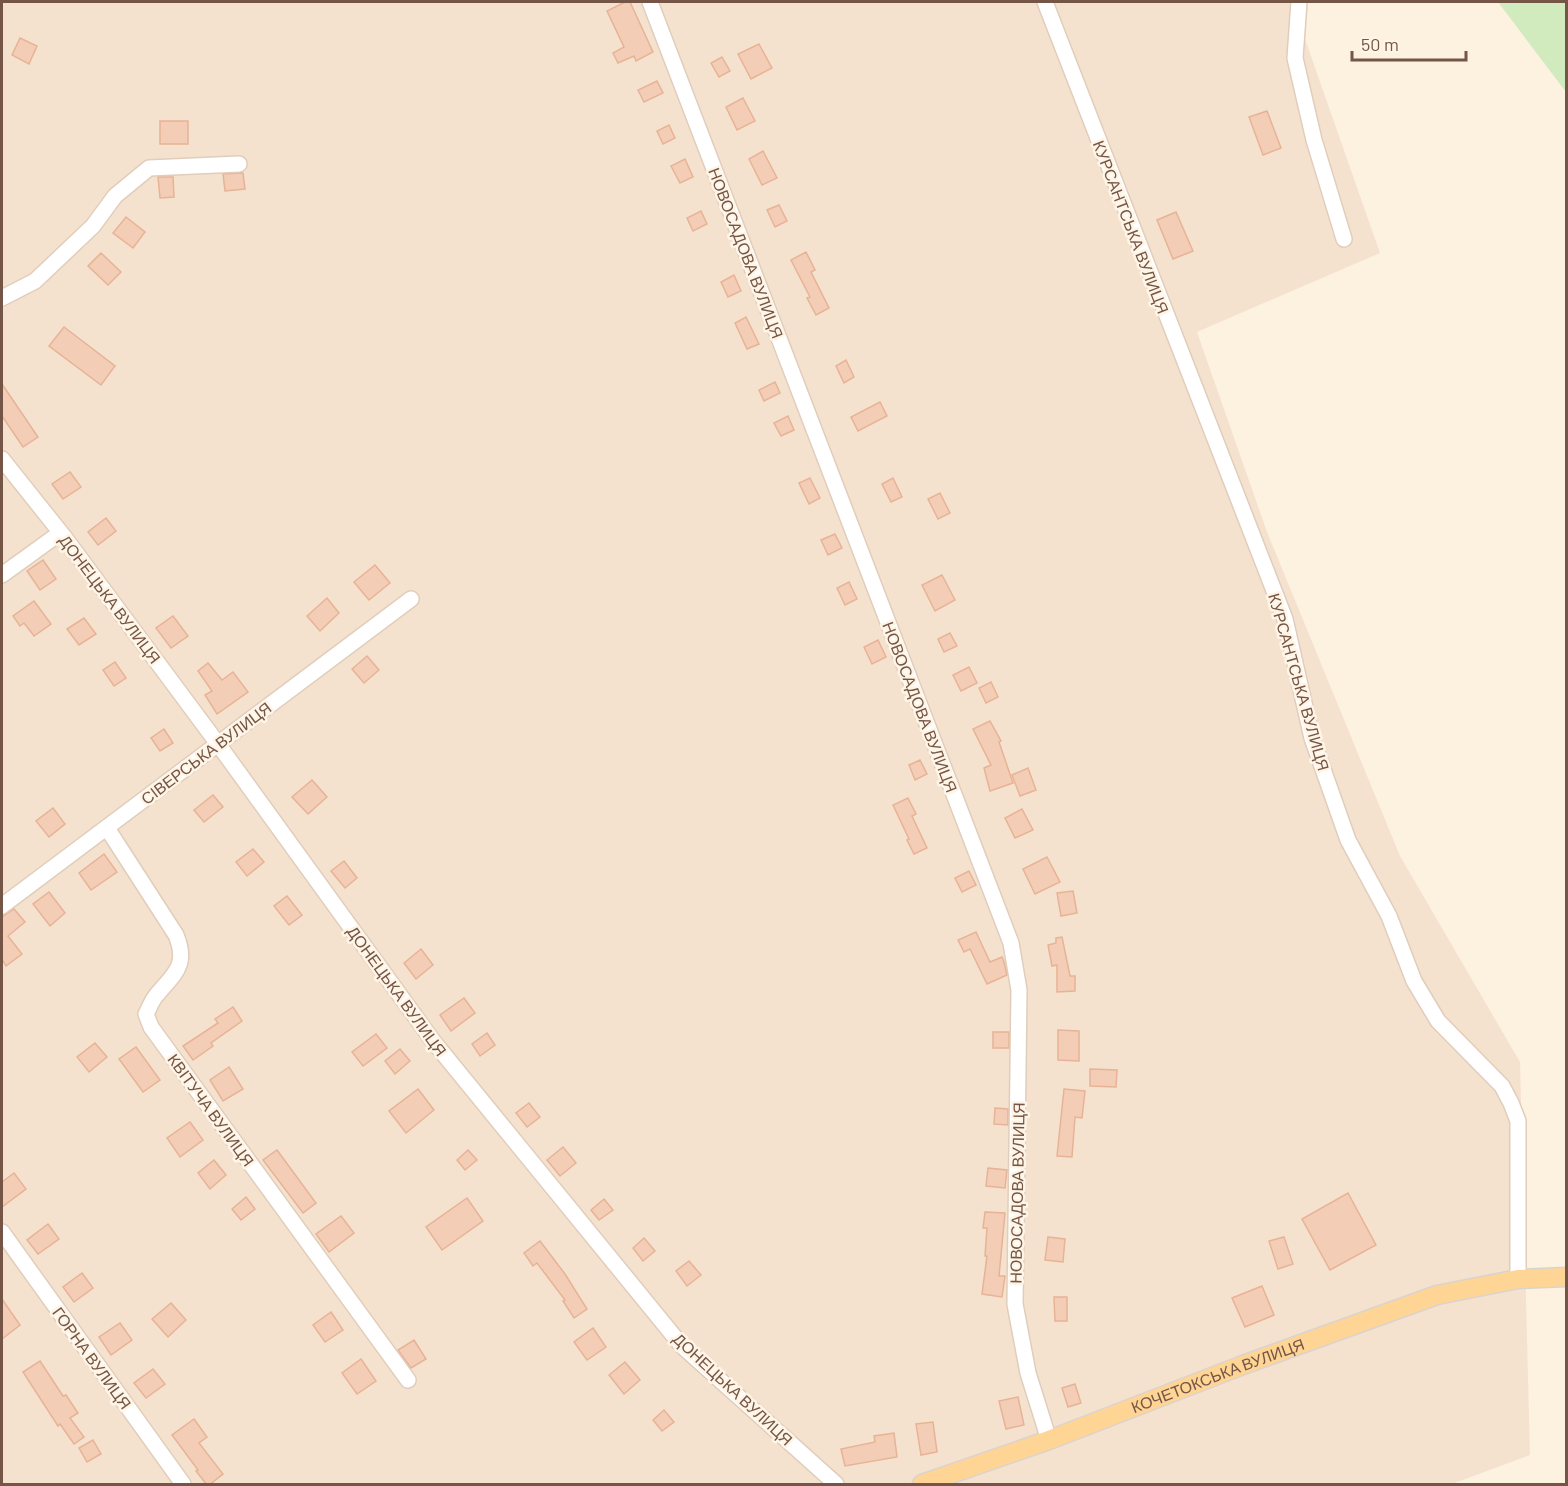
<svg xmlns="http://www.w3.org/2000/svg" width="1568" height="1486" viewBox="0 0 1568 1486" font-family="Barlow,sans-serif">
<rect width="100%" height="100%" fill="#fdf1e0"/>
<path fill="#f5e2ce" d="M2,2H1292L1380,253L1197,332L1267,532L1400,856L1520,1062L1530,1455L1452,1484H2Z"/>
<path fill="#d1ebbe" d="M1498,2H1566V92Z"/>
<g fill="#f4cdb6" stroke="#e7b396" stroke-width="1.5">
<path d="M625,2H630L653,52L636,61L634,56L618,63L613,53L624,47L607,11Z"/>
<path d="M20,38L37,46L29,64L12,55Z"/>
<path d="M759,44L772,68L751,79L738,54Z"/>
<path d="M722,57L730,71L719,77L711,63Z"/>
<path d="M657,81L663,93L644,102L638,90Z"/>
<path d="M743,98L755,121L737,130L726,107Z"/>
<path d="M1267,111L1281,148L1263,155L1249,117Z"/>
<rect x="160" y="121" width="28" height="23"/>
<path d="M669,125L675,138L663,144L657,131Z"/>
<path d="M763,151L777,178L762,185L749,159Z"/>
<path d="M685,159L693,177L680,183L671,166Z"/>
<path d="M243,173L245,189L225,191L223,174Z"/>
<path d="M158,177H173L174,197L160,198Z"/>
<path d="M779,205L787,221L775,227L767,210Z"/>
<path d="M701,211L707,224L693,231L687,218Z"/>
<path d="M1176,212L1193,251L1173,259L1157,220Z"/>
<path d="M126,217L145,232L133,248L113,233Z"/>
<path d="M806,252L815,270L811,272L829,308L816,315L807,298L810,297L791,260Z"/>
<path d="M101,253L121,272L108,285L88,266Z"/>
<path d="M734,275L741,291L728,297L721,282Z"/>
<path d="M746,317L759,344L747,349L735,323Z"/>
<path d="M64,327L115,366L101,385L49,346Z"/>
<path d="M846,360L854,377L844,383L836,366Z"/>
<path d="M775,382L780,393L764,401L759,390Z"/>
<path d="M2,384L38,437L23,447L2,416Z"/>
<path d="M880,402L887,416L858,431L851,417Z"/>
<path d="M788,416L794,430L781,436L774,423Z"/>
<path d="M70,472L81,487L63,499L52,484Z"/>
<path d="M810,478L820,498L809,504L799,483Z"/>
<path d="M893,478L902,497L891,502L882,484Z"/>
<path d="M940,493L950,513L938,519L928,499Z"/>
<path d="M106,518L116,531L98,545L88,532Z"/>
<path d="M835,534L842,548L828,555L821,540Z"/>
<path d="M43,560L56,579L40,590L27,571Z"/>
<path d="M375,565L390,583L369,600L354,582Z"/>
<path d="M942,575L955,600L935,611L922,585Z"/>
<path d="M849,582L857,599L845,605L837,588Z"/>
<path d="M327,598L339,613L320,631L307,616Z"/>
<path d="M34,601L51,624L34,636L24,623L20,626L13,616Z"/>
<path d="M173,616L188,636L171,648L156,628Z"/>
<path d="M84,618L96,634L79,645L67,629Z"/>
<path d="M950,633L957,646L944,652L938,639Z"/>
<path d="M878,640L886,657L872,664L864,647Z"/>
<path d="M367,656L379,670L364,683L352,669Z"/>
<path d="M115,662L126,678L114,686L103,670Z"/>
<path d="M208,663L222,680L233,672L248,692L217,714L205,695L212,691L198,671Z"/>
<path d="M969,667L977,683L961,691L953,675Z"/>
<path d="M991,682L998,697L986,703L979,688Z"/>
<path d="M990,721L1001,741L999,742L1013,783L990,791L984,768L991,765L973,729Z"/>
<path d="M164,729L173,743L160,751L151,738Z"/>
<path d="M920,760L927,774L915,780L909,765Z"/>
<path d="M1028,768L1036,790L1020,796L1012,775Z"/>
<path d="M312,780L327,797L308,814L292,797Z"/>
<path d="M213,795L223,807L204,822L194,810Z"/>
<path d="M908,798L916,814L912,816L927,848L914,854L907,840L909,839L893,805Z"/>
<path d="M53,808L65,824L49,837L36,821Z"/>
<path d="M1022,809L1033,830L1015,838L1005,818Z"/>
<path d="M253,849L264,862L247,876L236,862Z"/>
<path d="M104,854L117,872L91,890L79,873Z"/>
<path d="M1047,857L1060,882L1035,894L1023,869Z"/>
<path d="M344,861L357,878L345,888L331,871Z"/>
<path d="M969,871L976,885L962,892L955,878Z"/>
<path d="M1073,891L1077,913L1061,916L1057,893Z"/>
<path d="M49,892L65,913L50,926L33,904Z"/>
<path d="M287,896L302,915L289,925L274,906Z"/>
<path d="M14,909L25,922L8,936L22,954L6,966L2,959V917Z"/>
<path d="M976,932L990,962L1002,957L1004,962L1007,975L987,984L970,949L964,952L958,940Z"/>
<path d="M1062,937L1070,976H1075V991L1057,992V965L1052,966L1048,945L1056,943V938Z"/>
<path d="M421,949L433,965L416,979L404,963Z"/>
<path d="M464,998L475,1013L451,1031L440,1015Z"/>
<path d="M233,1007L242,1021L211,1043L213,1046L193,1060L183,1046L218,1023L215,1019Z"/>
<path d="M1058,1030L1079,1031V1061L1058,1060Z"/>
<rect x="993" y="1032" width="16" height="16"/>
<path d="M487,1033L495,1045L480,1056L472,1044Z"/>
<path d="M376,1034L387,1048L363,1066L352,1052Z"/>
<path d="M95,1043L107,1057L89,1072L77,1057Z"/>
<path d="M136,1047L160,1080L143,1092L119,1059Z"/>
<path d="M400,1049L410,1061L395,1074L385,1061Z"/>
<path d="M229,1067L243,1089L223,1101L210,1080Z"/>
<path d="M1090,1069L1117,1070L1116,1087L1090,1086Z"/>
<path d="M418,1089L434,1110L406,1133L389,1111Z"/>
<path d="M1064,1089L1085,1091L1082,1118L1075,1117L1072,1157L1057,1156Z"/>
<path d="M529,1103L540,1117L527,1127L516,1113Z"/>
<path d="M995,1108L1008,1109V1125L994,1124Z"/>
<path d="M190,1122L203,1140L180,1157L167,1138Z"/>
<path d="M563,1147L576,1163L560,1176L547,1160Z"/>
<path d="M277,1150L316,1203L303,1213L263,1160Z"/>
<path d="M468,1150L477,1160L465,1170L457,1160Z"/>
<path d="M214,1160L226,1175L210,1189L198,1173Z"/>
<path d="M988,1168L1007,1170L1005,1188L986,1186Z"/>
<path d="M14,1173L26,1189L2,1207V1182Z"/>
<path d="M1348,1193L1376,1245L1330,1270L1302,1219Z"/>
<path d="M246,1197L255,1209L241,1220L232,1209Z"/>
<path d="M467,1198L483,1221L442,1250L426,1227Z"/>
<path d="M604,1199L613,1210L599,1220L591,1210Z"/>
<path d="M985,1212L1005,1213L999,1276H1005L1002,1297L982,1294L987,1256H985L987,1228H983Z"/>
<path d="M341,1216L354,1233L329,1252L316,1234Z"/>
<path d="M48,1224L59,1239L38,1254L27,1240Z"/>
<path d="M1048,1237L1065,1239L1063,1262L1045,1260Z"/>
<path d="M1284,1237L1293,1264L1278,1269L1269,1241Z"/>
<path d="M644,1238L655,1251L643,1261L633,1248Z"/>
<path d="M540,1241L565,1274L587,1309L574,1318L563,1301L565,1300L537,1263L533,1266L524,1253Z"/>
<path d="M689,1261L701,1275L687,1286L676,1271Z"/>
<path d="M82,1273L93,1288L74,1302L63,1287Z"/>
<path d="M1262,1286L1274,1315L1245,1327L1232,1298Z"/>
<path d="M1054,1297H1067V1321H1055Z"/>
<path d="M2,1299L20,1325L2,1339Z"/>
<path d="M171,1303L186,1320L168,1337L152,1319Z"/>
<path d="M331,1312L343,1330L325,1342L313,1325Z"/>
<path d="M120,1323L132,1340L111,1355L99,1337Z"/>
<path d="M593,1328L606,1347L587,1360L574,1342Z"/>
<path d="M414,1340L426,1359L411,1368L398,1350Z"/>
<path d="M361,1359L376,1381L357,1394L342,1373Z"/>
<path d="M40,1361L63,1396L66,1395L78,1413L70,1418L84,1437L74,1444L60,1424L58,1426L23,1372Z"/>
<path d="M625,1362L640,1380L624,1394L609,1375Z"/>
<path d="M153,1369L165,1384L146,1398L134,1383Z"/>
<path d="M1075,1384L1081,1403L1068,1407L1062,1388Z"/>
<path d="M1018,1397L1024,1425L1006,1429L999,1401Z"/>
<path d="M664,1410L674,1422L662,1431L653,1420Z"/>
<path d="M194,1419L207,1437L199,1443L223,1474L209,1485H207L196,1471L198,1470L172,1435Z"/>
<path d="M933,1422L937,1452L921,1455L916,1424Z"/>
<path d="M894,1433L897,1457L845,1466L841,1449L875,1442L874,1436Z"/>
<path d="M93,1440L101,1454L87,1462L79,1448Z"/>
</g>
<g fill="none" stroke-linecap="round" stroke-linejoin="round">
<defs>
<g id="minor">
<path d="M650,2L1011,943L1019,990L1015,1304L1028,1373L1049,1440"/>
<path d="M1045,2L1285,619L1312,738L1348,840L1389,916L1414,981L1438,1021L1502,1086L1511,1103L1518,1121V1279"/>
<path d="M1299,2L1295,58L1314,140L1344,239"/>
<path d="M2,298L35,281L93,226L115,196L149,168L239,164"/>
<path d="M2,459L65,538L218,744L433,1041L682,1346L836,1484"/>
<path d="M2,575L60,533"/>
<path d="M107,828L176,935C189,967 173,974 155,997C151,1002 149,1009 146,1014L151,1027L408,1380"/>
<path d="M2,906L411,599"/>
<path d="M2,1232L183,1484"/>
</g>
<g id="major">
<path id="s1" d="M922,1484L1049,1440L1243,1365L1437,1295L1518,1279L1566,1277"/>
</g>
</defs>
<use href="#minor" stroke="#e1cdbb" stroke-width="18"/>
<use href="#major" stroke="#dbd3cf" stroke-width="21"/>
<use href="#minor" stroke="#fff" stroke-width="15"/>
<use href="#major" stroke="#ffd595" stroke-width="18"/>
</g>
<g text-anchor="middle" stroke-width="5" stroke-linejoin="round" paint-order="stroke">
<g font-size="16" fill="#755646" stroke="#fff5e7">
<text transform="translate(1131 227) rotate(69)" y="6">КУРСАНТСЬКА ВУЛИЦЯ</text>
<text transform="translate(746 253) rotate(69)" y="6">НОВОСАДОВА ВУЛИЦЯ</text>
<text transform="translate(110 599) rotate(53)" y="6">ДОНЕЦЬКА ВУЛИЦЯ</text>
<text transform="translate(1299 682) rotate(74)" y="6">КУРСАНТСЬКА ВУЛИЦЯ</text>
<text transform="translate(920 707) rotate(69)" y="6">НОВОСАДОВА ВУЛИЦЯ</text>
<text transform="translate(206 753) rotate(-37)" y="6">СІВЕРСЬКА ВУЛИЦЯ</text>
<text transform="translate(397 991) rotate(54)" y="6">ДОНЕЦЬКА ВУЛИЦЯ</text>
<text transform="translate(211 1110) rotate(54)" y="6">КВІТУЧА ВУЛИЦЯ</text>
<text transform="translate(1017 1193) rotate(-89)" y="6">НОВОСАДОВА ВУЛИЦЯ</text>
<text transform="translate(92 1358) rotate(54)" y="6">ГОРНА ВУЛИЦЯ</text>
<text dy="6" stroke="none"><textPath href="#s1" startOffset="315">КОЧЕТОКСЬКА ВУЛИЦЯ</textPath></text>
<text transform="translate(733 1389) rotate(43)" y="6">ДОНЕЦЬКА ВУЛИЦЯ</text>
</g>
</g>
<rect width="1568" height="1486" fill="none" stroke="#755646" stroke-width="6"/>
<path d="M1352 51v9h114v-9" fill="none" stroke="#755646" stroke-width="3"/>
<text x="1361" y="51" font-size="18" fill="#755646" stroke="#fff5e7" stroke-width="4.5" paint-order="stroke">50 m</text>
</svg>
